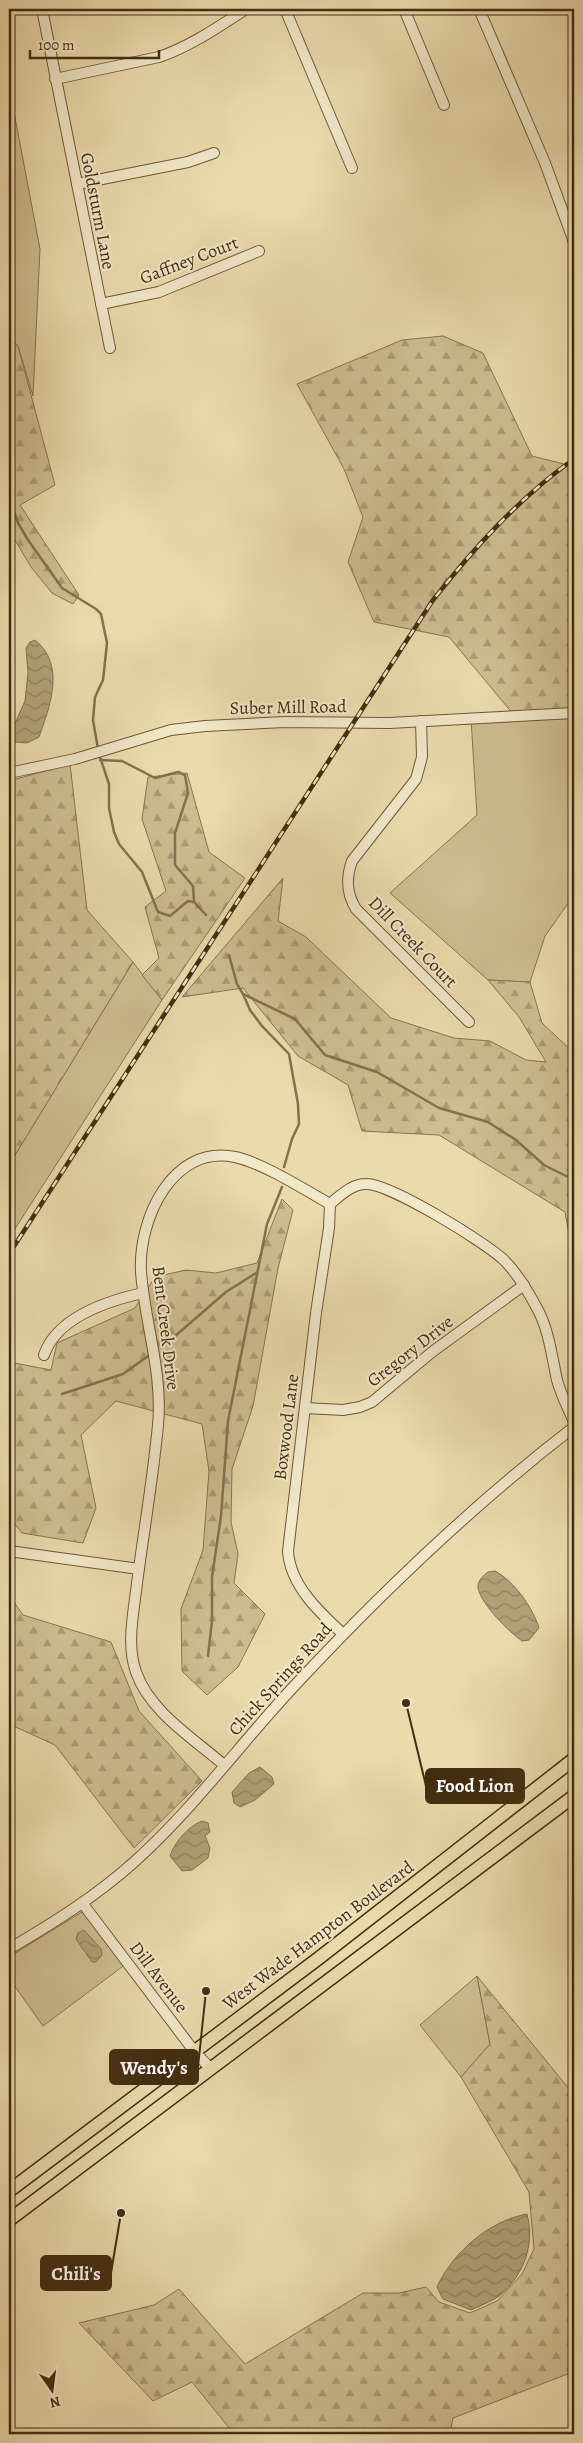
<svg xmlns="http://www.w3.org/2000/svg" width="583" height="2443" viewBox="0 0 583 2443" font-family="Alegreya,serif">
<defs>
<pattern id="forest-firs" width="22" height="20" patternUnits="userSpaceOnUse" patternTransform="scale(1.25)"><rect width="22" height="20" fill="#cebd91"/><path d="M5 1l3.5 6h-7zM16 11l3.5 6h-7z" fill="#a99a75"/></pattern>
<pattern id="water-waves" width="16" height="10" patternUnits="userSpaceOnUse" patternTransform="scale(1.25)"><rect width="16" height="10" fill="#b19f77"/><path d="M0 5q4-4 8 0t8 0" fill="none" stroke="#928260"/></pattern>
</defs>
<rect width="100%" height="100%" fill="#eadaac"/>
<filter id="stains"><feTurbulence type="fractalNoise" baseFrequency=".004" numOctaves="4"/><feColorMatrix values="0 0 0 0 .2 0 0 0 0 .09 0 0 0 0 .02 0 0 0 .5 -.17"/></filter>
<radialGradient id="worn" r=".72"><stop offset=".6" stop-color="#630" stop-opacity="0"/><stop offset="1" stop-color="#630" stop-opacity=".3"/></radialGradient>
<g fill="#cebd91" stroke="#887550">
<path d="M9,86L40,249L33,396L18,346L9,338Z"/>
<path d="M574,710V895L545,936L530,982L488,980L390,893L477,815L471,719Z"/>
<path d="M133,962L162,1000L9,1238V1165Z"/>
<path d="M90,1907L130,1961L43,2026L9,1978V1957Z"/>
<path d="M477,1976L490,2044L461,2077L420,2025Z"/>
</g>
<g fill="url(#forest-firs)" stroke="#887550">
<path d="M443,336L483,353L532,456L564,464L574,471V710L513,714L449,637L374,622L348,562L363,517L344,469L297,384L402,340Z"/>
<path d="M9,338L18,346L55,485L20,505L79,595L73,604L52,593L31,567L9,530Z"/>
<path d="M70,764L87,910L133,962L9,1165V781Z"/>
<path d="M187,773L209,852L245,878L162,1000L142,975L159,958L145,907L166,891L142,819L148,777Z"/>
<path d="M283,878L278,921L306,937L391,1018L454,1038L490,1041L526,1060L546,1062L519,1017L488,980L530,982L542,1023L574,1053V1250L570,1240L565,1212L439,1135L362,1131L348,1085L298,1056L243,988L182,997Z"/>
<path d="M282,1199L293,1210L278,1268L253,1406L232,1469L231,1522L238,1554L234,1583L265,1614L238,1667L207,1695L182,1671L181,1609L203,1550L209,1471L202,1424L116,1401L81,1435L96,1508L83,1543L22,1533L9,1517V1362L51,1370L57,1343L135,1308L155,1277L186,1270L216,1273L257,1263Z"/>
<path d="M9,1595L23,1615L111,1642L139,1711L202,1781L134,1848L55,1745L9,1724Z"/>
<path d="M477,1976L574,2095V2375L573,2372L453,2418L450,2434H234L192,2382L153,2401L79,2323L154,2305L179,2289L245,2364L363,2293H399L426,2287L439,2302L470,2313L497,2301L522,2274L534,2249L529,2192L461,2077L490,2044Z"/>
</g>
<g fill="url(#water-waves)" stroke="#85714e">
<path d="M35,640C66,665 50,706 39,737L27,743L14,742L12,730L25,701L28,673L26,648L30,642Z"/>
<path d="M495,1571C514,1581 533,1608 539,1628L529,1640L522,1641C509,1632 481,1604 478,1588C477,1581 483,1576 488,1572Z"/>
<path d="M260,1767L272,1777L274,1784L255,1800L240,1807L234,1803L232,1792L249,1773Z"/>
<path d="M203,1821L208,1823L210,1832L205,1836L210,1848L208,1858L192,1870L182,1871L170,1856C174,1843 190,1824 203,1821Z"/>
<path d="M84,1930L101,1949L102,1955L96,1962H92L76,1939L78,1933Z"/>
<path d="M527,2214C535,2245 524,2275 499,2296C491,2302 479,2306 471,2310L443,2299L437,2287C453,2252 489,2221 527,2214Z"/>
</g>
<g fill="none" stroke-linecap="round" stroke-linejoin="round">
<g stroke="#85714e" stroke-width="2.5">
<path d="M9,496L18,523L28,540L62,588L96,609L101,614L107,643L103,680L95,697L93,720L98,749"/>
<path d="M99,754L109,784V808L114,832L119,844L142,872L158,912L170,916L188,901L194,902L206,915"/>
<path d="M100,760L122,761L155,778L178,772L185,775L188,793L175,833V865L193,886L194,902"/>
<path d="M229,955L237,984L243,994L295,1019L325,1055L377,1072L439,1108L488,1122L516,1140L544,1165L574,1180"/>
<path d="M243,994L250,1010L262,1026L289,1054L298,1104L299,1124L292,1139L284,1167"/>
<path d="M167,1343L226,1292L256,1273"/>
<path d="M62,1394L123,1374L148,1356"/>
<path d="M208,1656L212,1621V1577L221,1516L228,1421L267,1224L282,1187"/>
</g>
<defs>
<g id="minor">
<path d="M42,9L110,348"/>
<path d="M285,9L352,168"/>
<path d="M404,9L444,105"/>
<path d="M479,9L545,163L574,242"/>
<path d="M55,79L159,57C191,46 218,27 246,9"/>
<path d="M77,184L188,162L214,153"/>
<path d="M101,304L159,292L259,251"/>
<path d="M421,721L422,757L416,779L352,861C346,878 346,893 356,909L469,1022"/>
<path d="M9,773L75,759L171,730L205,726L285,722L389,723L574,713"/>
<path d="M330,1204L329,1228L316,1313L288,1551C290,1585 319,1612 343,1634"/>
<path d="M44,1355C57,1317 107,1301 143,1293"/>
<path d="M305,1408L343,1410L360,1407L372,1402L432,1352L524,1285"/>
<path d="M9,1551L139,1569"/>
<path d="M224,1765C193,1738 150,1712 136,1672C126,1644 134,1611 137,1583C144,1530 153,1478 158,1425C163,1373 145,1324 141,1272C138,1220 172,1144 235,1157C263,1163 305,1190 330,1204C340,1196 351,1184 366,1184C389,1183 485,1242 504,1260C518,1274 529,1293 538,1310C549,1331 552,1357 557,1380C561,1395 568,1408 574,1422"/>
<path d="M83,1904L194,2051L211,2069"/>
<path d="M9,1949C53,1923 95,1897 133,1863C194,1809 242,1741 298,1682C384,1590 474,1504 574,1427"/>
</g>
<g id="major">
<path d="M9,2191L319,1958L574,1759"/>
<path d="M9,2220L574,1796"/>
</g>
</defs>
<use href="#minor" stroke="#6d5837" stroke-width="12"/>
<use href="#major" stroke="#432d10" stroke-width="15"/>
<use href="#minor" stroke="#f1e7c9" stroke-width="10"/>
<use href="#major" stroke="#eadaac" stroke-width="12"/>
<defs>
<path id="rail" d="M9,1254L433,600C474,548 519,498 574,459"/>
</defs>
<use href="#rail" stroke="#432d10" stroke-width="4.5"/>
<use href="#rail" stroke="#f1e7c9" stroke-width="2.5" stroke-dasharray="8" stroke-linecap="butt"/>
</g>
<g text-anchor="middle" stroke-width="4" stroke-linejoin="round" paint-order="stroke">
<g font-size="18" fill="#432d10" stroke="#f1e7c9">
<text transform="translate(98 211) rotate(79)" y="6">Goldsturm Lane</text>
<text transform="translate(189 260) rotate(-21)" y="6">Gaffney Court</text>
<text transform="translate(288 707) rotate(-1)" y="6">Suber Mill Road</text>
<text transform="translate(413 942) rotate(46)" y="6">Dill Creek Court</text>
<text transform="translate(166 1328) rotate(83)" y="6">Bent Creek Drive</text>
<text transform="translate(410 1351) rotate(-38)" y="6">Gregory Drive</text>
<text transform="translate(286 1427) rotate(-83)" y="6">Boxwood Lane</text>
<text transform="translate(280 1679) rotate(-48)" y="6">Chick Springs Road</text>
<text transform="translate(318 1935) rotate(-37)" y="6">West Wade Hampton Boulevard</text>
<text transform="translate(159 1977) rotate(53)" y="6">Dill Avenue</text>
</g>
</g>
<path fill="none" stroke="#432d10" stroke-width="2" d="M406 1703L426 1786M206 1991L198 2067M121 2213L111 2273"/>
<g fill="#432d10" stroke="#f1e7c9" stroke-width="2">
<circle cx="406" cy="1703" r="5"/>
<circle cx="206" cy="1991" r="5"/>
<circle cx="121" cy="2213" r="5"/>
</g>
<g fill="#432d10" stroke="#432d10" stroke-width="2">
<rect x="426" y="1769" width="98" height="34" rx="5"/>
<rect x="110" y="2050" width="88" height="34" rx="5"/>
<rect x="41" y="2256" width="70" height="34" rx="5"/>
</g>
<g font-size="19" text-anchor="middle" font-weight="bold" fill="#fff">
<text x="475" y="1792">Food Lion</text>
<text x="154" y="2074">Wendy's</text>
<text x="76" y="2280">Chili's</text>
</g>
<rect width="583" height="2443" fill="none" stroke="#eadaac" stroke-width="30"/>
<rect x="10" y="10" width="563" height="2423" fill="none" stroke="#432d10" stroke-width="2.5"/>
<rect x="15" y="15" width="553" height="2413" fill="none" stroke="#432d10"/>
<g transform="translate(52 2390) rotate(166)" stroke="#f1e7c9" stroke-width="4" paint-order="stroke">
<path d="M0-4L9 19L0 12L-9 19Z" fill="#432d10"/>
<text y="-8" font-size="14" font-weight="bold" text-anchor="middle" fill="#432d10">N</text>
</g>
<path d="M30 50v8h129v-8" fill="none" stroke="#432d10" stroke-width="2.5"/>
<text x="38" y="50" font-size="15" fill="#432d10" stroke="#f1e7c9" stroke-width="4" paint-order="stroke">100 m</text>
<rect width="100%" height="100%" filter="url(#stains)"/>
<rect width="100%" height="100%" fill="url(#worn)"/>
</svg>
